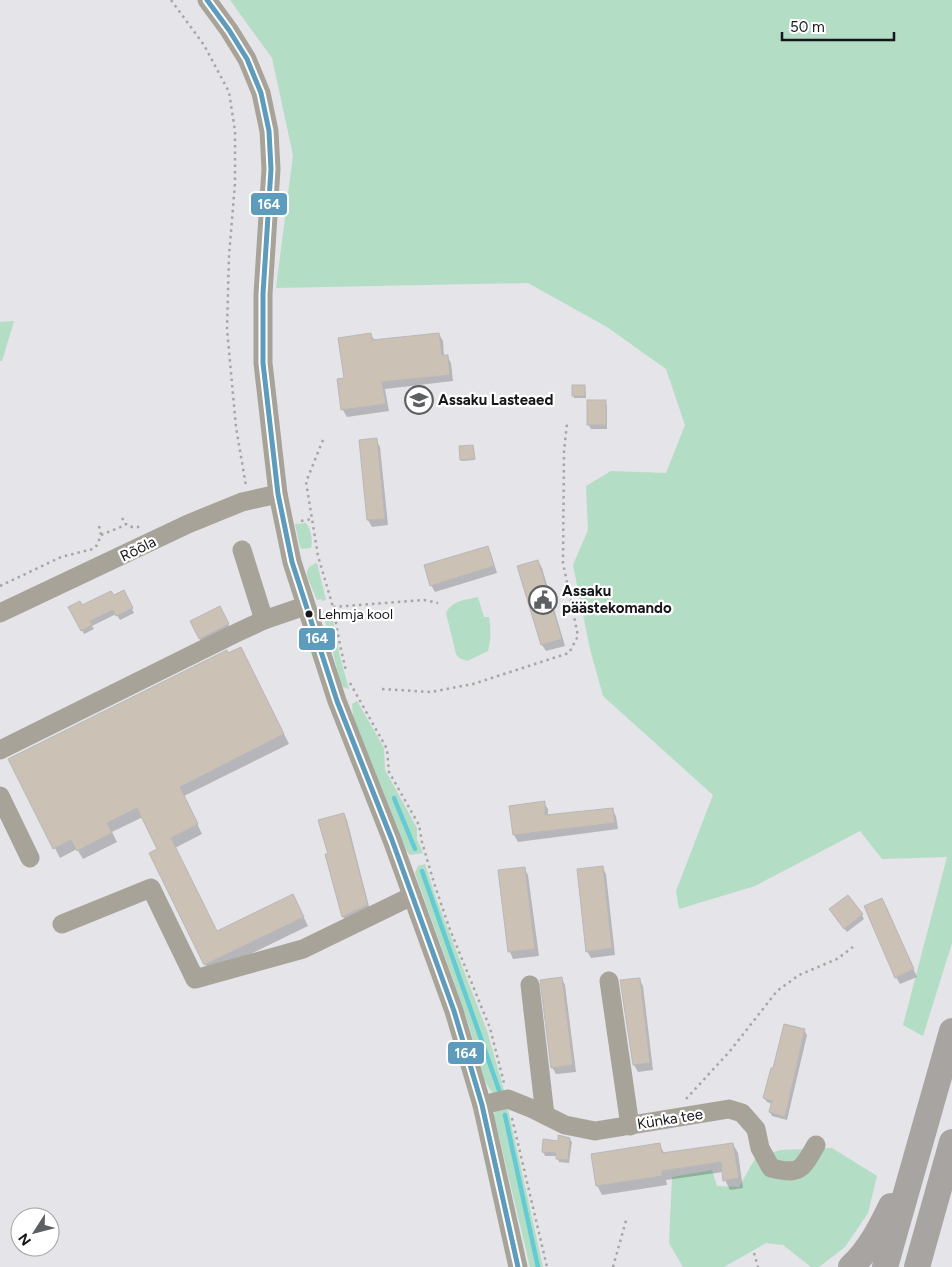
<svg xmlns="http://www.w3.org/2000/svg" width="952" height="1267" viewBox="0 0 952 1267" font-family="Figtree,sans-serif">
<rect width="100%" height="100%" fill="#e4e4e9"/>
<g fill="#b3ddc4">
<path d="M230,0H952V943L923,1036L903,1025L947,857L882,859L860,831L755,886L679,909L676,891L713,795L603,696L590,649L573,565L588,530L586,486L611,471L666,473L685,425L666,369L607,327L528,283L276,288L293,155L272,58Z"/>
<path d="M14,321L2,361H0V322Z"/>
<path d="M306,523C311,529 313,541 311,548L302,549L300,547L295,524Z"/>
<path d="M317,563L326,600L322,601L321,599L317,600L307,576C306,569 310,565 317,563Z"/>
<path d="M478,597L484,617H489C491,629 491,639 488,651L467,661L459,658L456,654L446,613C452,600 466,600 478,597Z"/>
<path d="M331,610L340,657L349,689L343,687L341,684L325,622L330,620L328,611Z"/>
<path d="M357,701L384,748L385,770L417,828V839L423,853L410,855L405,849L353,717L352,704Z"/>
<path d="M425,864L436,898L487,1031L505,1094H494C478,1077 476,1048 469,1026C452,975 433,924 415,873L418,866Z"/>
<path d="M507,1105L543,1267H530L494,1116L495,1109Z"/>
<path d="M832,1148L877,1176L868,1213L845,1247L819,1267H811L783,1245L766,1243L724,1267H683L669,1243L672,1177L712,1170L717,1186L739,1187L756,1157L781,1150Z"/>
</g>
<g fill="#0003">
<path d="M439,334L443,341L444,356H447L451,363L453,381L385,389L389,411L347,417L343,410L338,380L346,379L371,335L375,341Z"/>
<path d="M573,386H585L586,398H574Z"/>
<path d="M605,402L607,406V429H591L588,424Z"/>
<path d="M376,440L380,447L388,525L372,527L368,520Z"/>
<path d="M473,446L475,460L462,461L461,460Z"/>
<path d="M488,548L491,554L497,573L435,592L431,585Z"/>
<path d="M538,561L542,568L565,646L546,651L542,645Z"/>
<path d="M126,596L134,613L120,620L116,614L92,626L94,629L84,634L70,608L82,607L113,597Z"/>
<path d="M219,607L230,628L202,643L191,622Z"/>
<path d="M228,655L246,658L289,744L184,796L202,834L175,848L217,932L298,905L308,926L211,973L205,964L159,850L143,817L112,832L117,842L83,859L77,849L60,858L10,759Z"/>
<path d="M544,803L548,809V816L612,809L616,816L618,829L518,842L514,835Z"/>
<path d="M344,814L347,820L370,911L347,923L343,917L326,855H329Z"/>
<path d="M602,867L606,874L615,955L591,958L587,951Z"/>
<path d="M524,868L528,875L539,956L513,959L510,952Z"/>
<path d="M886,906L917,977L900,984L896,977Z"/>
<path d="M833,914L862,915L864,919L847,932Z"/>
<path d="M561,978L565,985L576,1072L556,1074L552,1067Z"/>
<path d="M639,979L643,986L653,1070L638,1072L634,1065Z"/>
<path d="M804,1030L807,1035L787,1120L772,1116L770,1112L772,1104L767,1102L764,1098Z"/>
<path d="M569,1139L572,1142L569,1163L559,1162L557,1156H545L543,1152L544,1141L559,1142Z"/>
<path d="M733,1144L738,1153L743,1188L730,1190L725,1180L723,1172L666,1180L667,1185L602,1195L597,1185L659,1145L665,1154Z"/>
</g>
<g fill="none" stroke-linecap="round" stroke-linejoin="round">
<g stroke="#64cad3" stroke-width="4.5">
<path d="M394,798L415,849"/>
<path d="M422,871L499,1090"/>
<path d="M505,1115L538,1267"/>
</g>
</g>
<g fill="#cbc1b4" stroke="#b9b7b9">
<path d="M371,333L372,340L439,333L442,355H448L450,375L382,382L386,404L341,410L337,379L344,378L338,338Z"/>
<rect x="572" y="385" width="13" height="11"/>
<rect x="587" y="400" width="19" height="25"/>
<path d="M377,438L385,519L367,520L359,440Z"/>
<path d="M473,445L475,459L460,460L459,446Z"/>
<path d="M488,546L494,566L430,586L424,565Z"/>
<path d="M538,560L562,639L541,645L517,566Z"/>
<path d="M124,590L133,608L116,616L113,610L90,621L92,625L81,631L68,607L80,601L82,605L111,591L114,595Z"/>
<path d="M220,606L229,624L199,639L190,621Z"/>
<path d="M241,647L284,734L180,787L198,824L171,838L217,931L293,894L304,917L204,965L149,853L157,849L137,808L107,823L112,833L77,851L71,840L53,849L8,759L227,650L228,653Z"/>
<path d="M545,801V815L613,808L615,823L513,835L509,806Z"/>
<path d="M344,813L368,905L342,917L325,854H328L318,820Z"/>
<path d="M603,866L612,948L586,952L577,869Z"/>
<path d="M525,867L535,949L508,952L498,870Z"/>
<path d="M848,895L863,914L844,929L829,909Z"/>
<path d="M882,898L914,969L895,978L864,906Z"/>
<path d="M562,977L573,1065L551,1068L540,980Z"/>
<path d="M640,978L650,1063L633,1065L620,980Z"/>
<path d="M784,1024L805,1029L785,1117L769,1112L772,1101L763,1098L771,1068H773Z"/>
<path d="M558,1135L570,1138L568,1160L556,1159V1153L542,1152L543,1139L558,1141Z"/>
<path d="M660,1143L662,1153L733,1143L739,1178L723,1181L721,1162L662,1171V1176L596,1186L591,1154Z"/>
</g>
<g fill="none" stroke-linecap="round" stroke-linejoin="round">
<g stroke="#a8a5a2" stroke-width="2.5" stroke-dasharray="2.5 4" stroke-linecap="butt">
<path d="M171,0L204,45L229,92L235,131V183L229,256L227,329L236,427L246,486"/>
<path d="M323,440L306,482L318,556L333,607L340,645L346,671"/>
<path d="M122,518L126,524"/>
<path d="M301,521L312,519"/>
<path d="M99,526L101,535"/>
<path d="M0,586L61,557L93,549L97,545L101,535L123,526L126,524C132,528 135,528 142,526"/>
<path d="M333,607L424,600L438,603"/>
<path d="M350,683L387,749L389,772L419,825L422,842L434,883L449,927L490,1028L504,1083"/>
<path d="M382,689L431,692L473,684L569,653L578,636L563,563L564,451L567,423"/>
<path d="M686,1099L730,1051L777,991L799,975L837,959L853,947"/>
<path d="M512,1118L547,1267"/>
<path d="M754,1253L758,1267"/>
<path d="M613,1267L627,1217"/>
</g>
<g stroke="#a8a399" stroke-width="19">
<path d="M207,0L229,30L247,59L261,93L269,131L271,169L263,294V363L278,494L292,562L337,701L392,840L454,1011L482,1105L518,1267"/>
<path d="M242,550L264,620"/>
<path d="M0,613L188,524L242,502L278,494"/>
<path d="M0,750L234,634L264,620L305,606"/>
<path d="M0,796L30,858"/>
<path d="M62,924L151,888L195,979L303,949L412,896"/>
<path d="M609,981L630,1126"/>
<path d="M530,985L545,1115"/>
<path d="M482,1105L508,1099L533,1109L565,1125L595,1131L729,1109L742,1113L756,1129L760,1148L771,1168C800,1175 802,1170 816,1145"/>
</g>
<g stroke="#a8a4a2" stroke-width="26">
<path d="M851,1267C869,1250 880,1229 891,1206"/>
<path d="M885,1267L952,1031"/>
<path d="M917,1267L952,1142"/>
</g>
<defs>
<path id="bus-1" d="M207,0L229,30L247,59L261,93L269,131L271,169L263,294V363L278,494L292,562L337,701L392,840L454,1011L482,1105L518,1267"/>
</defs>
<use href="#bus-1" stroke="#fff" stroke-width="9"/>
<use href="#bus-1" stroke="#5d9cbc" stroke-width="5"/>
</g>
<defs>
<symbol id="school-ring" viewBox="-11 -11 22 22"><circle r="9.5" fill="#fff" stroke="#5e5f62" stroke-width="1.5"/><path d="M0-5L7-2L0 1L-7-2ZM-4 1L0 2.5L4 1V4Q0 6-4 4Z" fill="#5e5f62"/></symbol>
<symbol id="civic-ring" viewBox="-11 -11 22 22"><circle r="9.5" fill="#fff" stroke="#5e5f62" stroke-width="1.5"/><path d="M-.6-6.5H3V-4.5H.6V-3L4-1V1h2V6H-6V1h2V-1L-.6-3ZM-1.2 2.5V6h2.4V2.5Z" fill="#5e5f62"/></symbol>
</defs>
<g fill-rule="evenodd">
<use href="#school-ring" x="403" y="384" width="32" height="32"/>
<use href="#civic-ring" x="527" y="584" width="32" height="32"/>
</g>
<circle fill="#16171a" stroke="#fff" stroke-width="2" cx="309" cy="614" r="4.5"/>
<g text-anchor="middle" stroke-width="4.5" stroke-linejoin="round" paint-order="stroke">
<g font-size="14" fill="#16171a" stroke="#fff" text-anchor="start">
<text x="318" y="619">Lehmja kool</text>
</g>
<g font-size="15" font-weight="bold" fill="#16171a" stroke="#fff" text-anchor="start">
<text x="438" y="405">Assaku Lasteaed</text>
<text x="562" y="596">Assaku<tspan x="562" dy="17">päästekomando</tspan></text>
</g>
<g font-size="15" fill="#16171a" stroke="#fff">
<text transform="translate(138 549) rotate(-26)" y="5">Rõõla</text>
<text transform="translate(670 1119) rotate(-9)" y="5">Künka tee</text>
</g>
</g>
<g stroke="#fff" stroke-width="2">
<rect x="250" y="192" width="38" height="24" rx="5" fill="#5d9cbc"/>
<rect x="298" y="627" width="38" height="24" rx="5" fill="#5d9cbc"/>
<rect x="447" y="1041" width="38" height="24" rx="5" fill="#5d9cbc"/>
</g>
<g font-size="14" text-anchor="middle" font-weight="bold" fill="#fff">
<text x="269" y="209">164</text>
<text x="317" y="643">164</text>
<text x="466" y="1058">164</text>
</g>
<g transform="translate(35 1232) rotate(234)"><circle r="24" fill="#ffffff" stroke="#a2a2a3"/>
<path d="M0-4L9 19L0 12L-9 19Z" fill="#5e5f62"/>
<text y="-8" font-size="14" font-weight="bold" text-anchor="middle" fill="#16171a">N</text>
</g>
<path d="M782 32v8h112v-8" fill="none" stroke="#16171a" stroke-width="2.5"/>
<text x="790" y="32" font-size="15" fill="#16171a" stroke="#ffffff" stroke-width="4" paint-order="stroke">50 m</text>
</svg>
